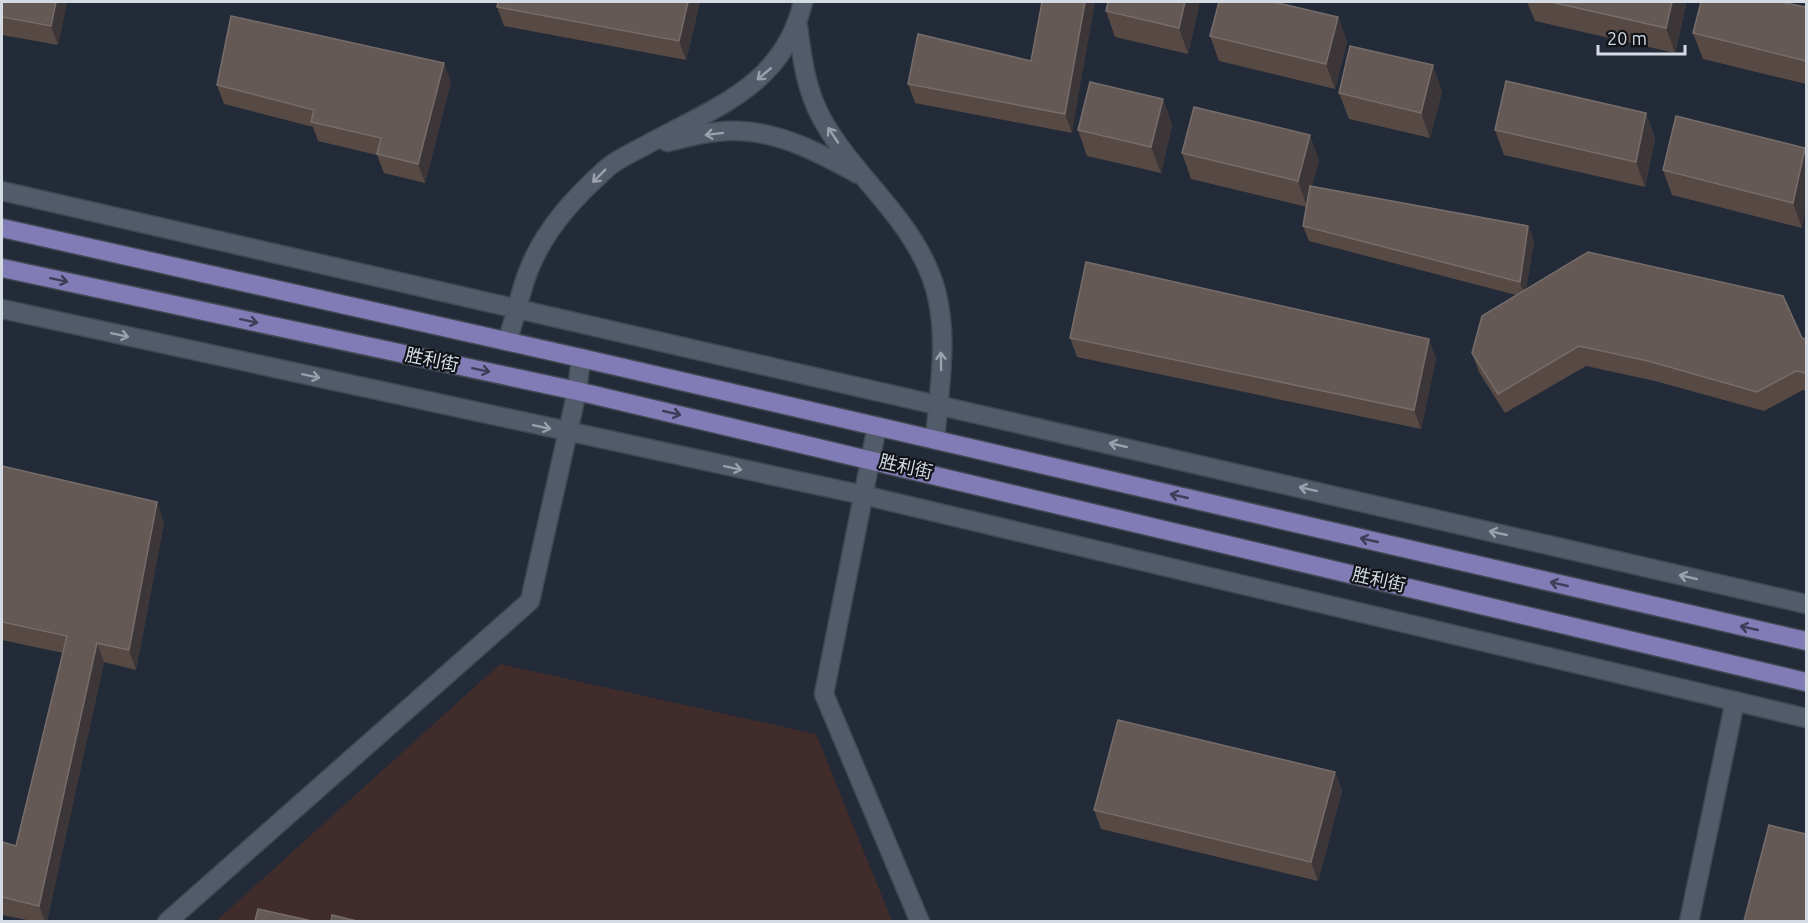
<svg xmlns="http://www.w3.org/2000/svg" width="1808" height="923" viewBox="0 0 1808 923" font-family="Ubuntu,'Noto Sans SC',sans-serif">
<rect width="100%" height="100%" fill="#232b38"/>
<path fill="#412c2c" d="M500,664L816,734L892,921L215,922Z"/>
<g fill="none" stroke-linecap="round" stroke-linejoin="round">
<defs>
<g id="street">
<path d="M798,27C802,58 806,90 822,119C853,175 908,215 931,276C951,327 939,388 935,440"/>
<path d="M667,142C690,137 717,129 741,131C782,133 822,154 858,174"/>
<path d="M2,191L1806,604"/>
<path d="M2,309L863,495L1806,718"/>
<path d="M507,341C516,317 520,290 530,267C546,228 575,197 605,170C616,159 634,152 648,144C716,107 784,85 803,2"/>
<path d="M877,426L824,694L920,922"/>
<path d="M167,922L530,601L577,391L581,358"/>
<path d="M1689,922L1735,701"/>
</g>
<g id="primary">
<path d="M2,228L581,358L1806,641"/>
<path d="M2,268L577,391L1806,682"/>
</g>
</defs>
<use href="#street" stroke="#404852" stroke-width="21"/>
<use href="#primary" stroke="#404852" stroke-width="21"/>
<use href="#street" stroke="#525b69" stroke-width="18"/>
<use href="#primary" stroke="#817bb6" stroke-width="18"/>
</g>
<g fill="#574944">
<path d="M2,2H67L58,45L2,35Z"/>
<path d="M700,2L686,60L504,26L497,7Z"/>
<path d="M1042,2L1072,133L915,103L908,84L1031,61Z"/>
<path d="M1108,2H1198L1199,6L1188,54L1115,37L1106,11Z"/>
<path d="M1527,2H1684L1686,5L1675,53L1535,21Z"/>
<path d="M1806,7V84L1703,59L1693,33Z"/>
<path d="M1338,17L1347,42L1335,89L1219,61L1210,36Z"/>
<path d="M451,82L425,183L384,173L377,155L318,141L313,127L224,104L217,85Z"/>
<path d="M1442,91L1430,138L1349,119L1339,93Z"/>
<path d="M1163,99L1172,125L1161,173L1087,156L1078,130Z"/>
<path d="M1646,113L1655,139L1645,187L1504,155L1495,130Z"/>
<path d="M1805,148L1802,228L1672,195L1663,170Z"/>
<path d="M1182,153L1319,160L1312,186L1528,226L1534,241L1526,289L1806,339V391L1803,390L1764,411L1655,381L1586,366L1505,413L1479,372L1472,353L1516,295L1309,241L1303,226L1307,207L1191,179Z"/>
<path d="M1070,338L1436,358L1421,429L1077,357Z"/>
<path d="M2,466L164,522L136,670L104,662L47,921H32L2,915V842L16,846L63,653L2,640Z"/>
<path d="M1335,772L1342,791L1318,881L1101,829L1094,810Z"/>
</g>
<g fill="#3d3638">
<path d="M56,2H67L58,45L51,26Z"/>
<path d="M688,2H700L686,60L679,41Z"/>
<path d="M1085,2H1095L1072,133L1065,114Z"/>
<path d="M1185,2H1198L1199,6L1188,54L1179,28Z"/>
<path d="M1672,2H1684L1686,5L1675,53L1666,28Z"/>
<path d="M1338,17L1347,42L1335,89L1326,64Z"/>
<path d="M444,63L451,82L425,183L418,164Z"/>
<path d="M1433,65L1442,91L1430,138L1421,113Z"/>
<path d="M1163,99L1172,125L1161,173L1151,147Z"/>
<path d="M1646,113L1655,139L1645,187L1636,162Z"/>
<path d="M1310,135L1319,160L1307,207L1298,181Z"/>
<path d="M1805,148L1806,151V209L1802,228L1793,203Z"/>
<path d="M1528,226L1534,241L1525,297L1520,282Z"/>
<path d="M1429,339L1436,358L1421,429L1414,410Z"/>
<path d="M157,502L164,522L136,670L129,650Z"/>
<path d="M97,643L104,662L47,921H45L39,906Z"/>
<path d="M1335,772L1342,791L1318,881L1311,862Z"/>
</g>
<g fill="#655955" stroke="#766d6b" stroke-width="1.5">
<path d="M2,2H56L51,26L2,17Z"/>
<path d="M498,2H688L679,41L497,7Z"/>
<path d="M1042,2H1085L1065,114L908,84L918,34L1031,61Z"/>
<path d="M1108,2H1185L1179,28L1106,11Z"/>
<path d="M1219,2H1274L1338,17L1326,64L1210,36Z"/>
<path d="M1551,2H1672L1666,28Z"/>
<path d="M1701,2H1781L1806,7V61L1693,33Z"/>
<path d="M231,16L444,63L418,164L377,154L381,138L311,122L314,110L217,85Z"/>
<path d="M1350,46L1433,65L1421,113L1339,93Z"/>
<path d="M1506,81L1646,113L1636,162L1495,130Z"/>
<path d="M1090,82L1163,99L1151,147L1078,130Z"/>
<path d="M1194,107L1310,135L1298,181L1182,153Z"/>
<path d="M1676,116L1805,148L1793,203L1663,170Z"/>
<path d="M1310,186L1528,226L1520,282L1303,226Z"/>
<path d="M1588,252L1783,296L1802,338L1806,339V373L1796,371L1757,392L1648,361L1579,346L1498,394L1472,353L1482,316Z"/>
<path d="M1086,262L1429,339L1414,410L1070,338Z"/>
<path d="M2,466L157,502L129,650L97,643L39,906L2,897V842L16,846L67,636L2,622Z"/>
<path d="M1118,720L1335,772L1311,862L1094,810Z"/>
<path d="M1769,825L1806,834V921H1744Z"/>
<path d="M258,909L312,921H255Z"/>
<path d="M332,915L357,921H331Z"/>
</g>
<defs><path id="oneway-shaft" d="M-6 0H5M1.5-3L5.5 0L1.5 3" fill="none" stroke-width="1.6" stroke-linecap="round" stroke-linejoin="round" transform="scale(1.5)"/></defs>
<g stroke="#9aa1ac">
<use href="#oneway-shaft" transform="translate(764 74) rotate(140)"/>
<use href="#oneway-shaft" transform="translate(714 134) rotate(173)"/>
<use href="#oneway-shaft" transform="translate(833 135) rotate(-124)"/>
<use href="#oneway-shaft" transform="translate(599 176) rotate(135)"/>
<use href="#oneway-shaft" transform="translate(120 335) rotate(12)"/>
<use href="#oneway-shaft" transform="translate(941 361) rotate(-91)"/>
<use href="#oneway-shaft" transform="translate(311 376) rotate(12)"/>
<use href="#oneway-shaft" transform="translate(542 427) rotate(12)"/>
<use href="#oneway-shaft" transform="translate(1118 445) rotate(-167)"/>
<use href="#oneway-shaft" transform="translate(733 468) rotate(12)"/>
<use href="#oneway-shaft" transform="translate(1308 489) rotate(-167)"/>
<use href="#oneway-shaft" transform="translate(1498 533) rotate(-167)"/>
<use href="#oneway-shaft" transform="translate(1688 577) rotate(-167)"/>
</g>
<g stroke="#3d3d58">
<use href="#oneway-shaft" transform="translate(59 280) rotate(12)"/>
<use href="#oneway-shaft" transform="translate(249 321) rotate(12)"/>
<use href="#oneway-shaft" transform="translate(481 370) rotate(12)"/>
<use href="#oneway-shaft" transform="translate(672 413) rotate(13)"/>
<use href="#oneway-shaft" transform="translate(1179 496) rotate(-167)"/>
<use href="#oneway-shaft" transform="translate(1369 540) rotate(-167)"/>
<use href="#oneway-shaft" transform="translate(1559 584) rotate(-167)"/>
<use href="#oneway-shaft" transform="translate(1749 628) rotate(-167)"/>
</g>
<g text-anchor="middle" stroke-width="4.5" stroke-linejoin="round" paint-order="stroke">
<g font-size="18" fill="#d5dbe3" stroke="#101419">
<text transform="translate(432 360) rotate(12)" y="6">胜利街</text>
<text transform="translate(906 467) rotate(13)" y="6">胜利街</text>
<text transform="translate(1379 580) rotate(13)" y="6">胜利街</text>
</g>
</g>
<rect width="1808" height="923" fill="none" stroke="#d5dbe3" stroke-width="6"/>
<path d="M1598 45v9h87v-9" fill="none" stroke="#d5dbe3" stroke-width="3"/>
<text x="1607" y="45" font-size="18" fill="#d5dbe3" stroke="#101419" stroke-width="4.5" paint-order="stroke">20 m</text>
</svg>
